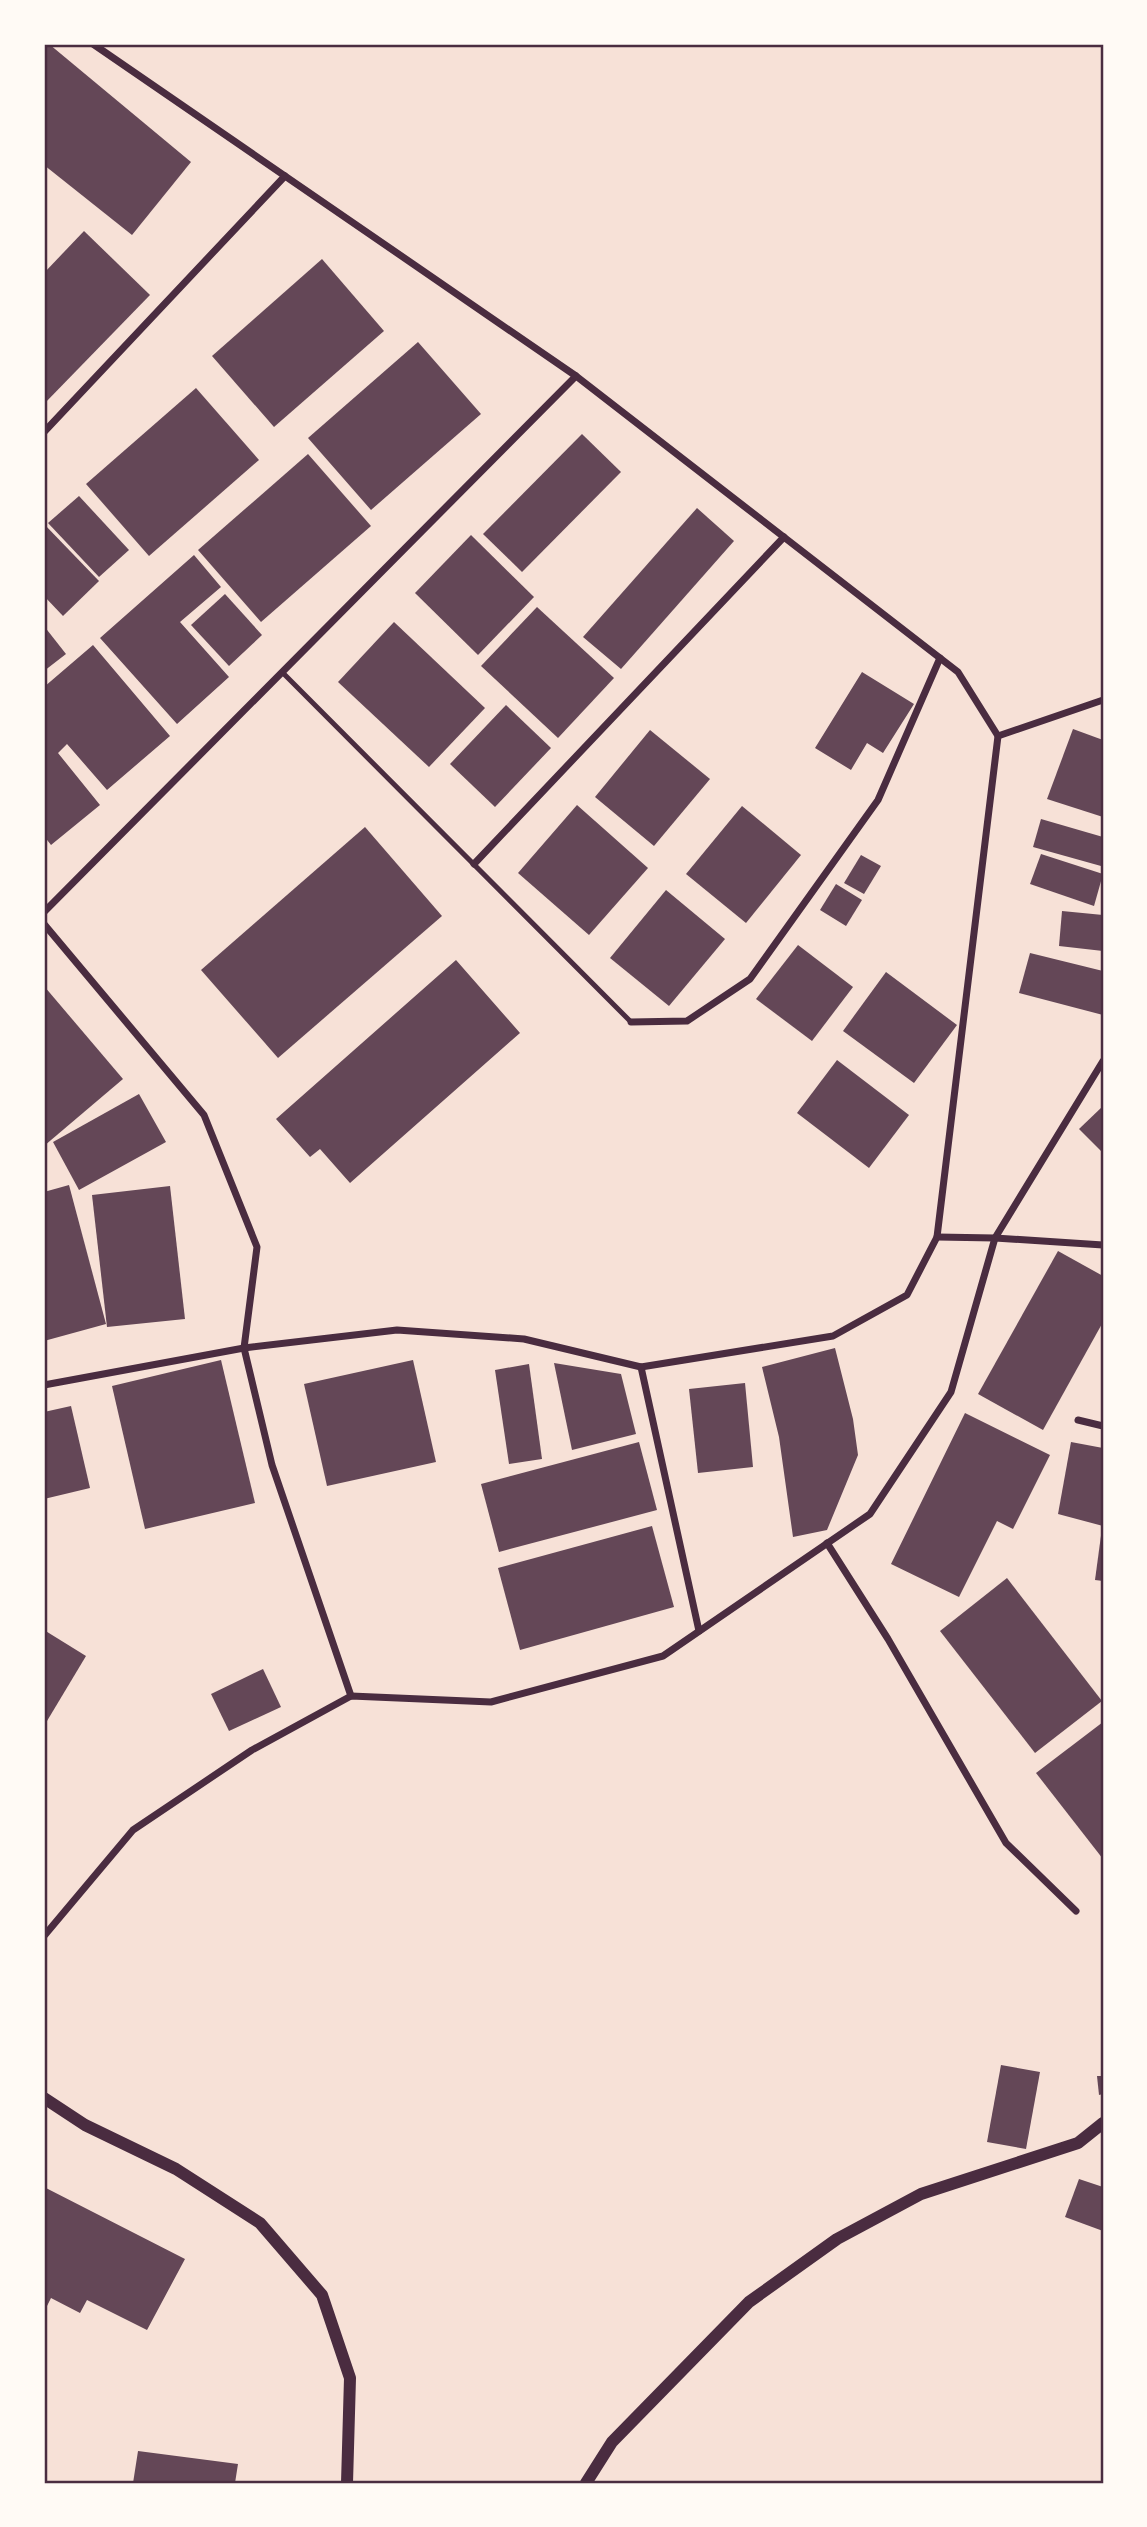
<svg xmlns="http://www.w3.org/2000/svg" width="1147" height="2527" viewBox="0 0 1147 2527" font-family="Manrope,sans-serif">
<rect width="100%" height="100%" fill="#f7e1d7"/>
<g fill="#644757">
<path d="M44,44H49L191,162L132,235L44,165Z"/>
<path d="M84,231L150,295L44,404V273Z"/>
<path d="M322,259L384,331L274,427L212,356Z"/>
<path d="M418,342L481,414L371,510L308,438Z"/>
<path d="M196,388L259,460L149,556L86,484Z"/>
<path d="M582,434L621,472L522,572L483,534Z"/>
<path d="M308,454L371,526L261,622L198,550Z"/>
<path d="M79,496L129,550L99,577L48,523Z"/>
<path d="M697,508L734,541L621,669L583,637Z"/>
<path d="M44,524L99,581L63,616L44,596Z"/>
<path d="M471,535L534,597L478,655L415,593Z"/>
<path d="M194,555L221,587L180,622L229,677L177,724L100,638Z"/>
<path d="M225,594L262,635L229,666L191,625Z"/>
<path d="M537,607L614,678L558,738L481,666Z"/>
<path d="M394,622L485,708L429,767L338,682Z"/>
<path d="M44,626L66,654L44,671Z"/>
<path d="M93,645L170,736L107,790L67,744L58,753L100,805L51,845L44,836V687Z"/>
<path d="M862,672L914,704L883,753L867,743L851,770L815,748Z"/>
<path d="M506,705L551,748L495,807L450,764Z"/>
<path d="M1073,729L1103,740V817L1047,799Z"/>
<path d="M650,730L710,779L654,846L595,797Z"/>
<path d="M577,805L648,868L589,935L518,873Z"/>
<path d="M742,806L801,855L746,923L686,874Z"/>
<path d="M1041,819L1103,837V857L1101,866L1033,847Z"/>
<path d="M365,827L442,916L278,1058L201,970Z"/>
<path d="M1041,854L1103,874L1094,906L1030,884Z"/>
<path d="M861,855L881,866L864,894L844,883Z"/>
<path d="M836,884L862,900L846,926L820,910Z"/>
<path d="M666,890L725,939L669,1006L610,958Z"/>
<path d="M1062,911L1103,915V951L1059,946Z"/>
<path d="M798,945L853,987L812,1041L756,999Z"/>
<path d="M1030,953L1103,971V1015L1019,993Z"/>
<path d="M456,960L520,1033L350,1183L320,1149L310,1157L276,1119Z"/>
<path d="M886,972L957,1025L914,1083L843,1031Z"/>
<path d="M44,986L123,1079L44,1146Z"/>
<path d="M837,1060L909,1115L869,1168L797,1113Z"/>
<path d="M139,1094L166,1142L79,1190L53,1142Z"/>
<path d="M1103,1106V1153L1079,1129Z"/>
<path d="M69,1185L106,1324L44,1341V1192Z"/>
<path d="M170,1186L185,1319L107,1327L92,1195Z"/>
<path d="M1058,1251L1103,1276V1322L1043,1430L978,1394Z"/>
<path d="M835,1348L853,1419L858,1455L827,1530L793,1537L779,1437L762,1367Z"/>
<path d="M221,1360L255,1503L145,1529L112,1386Z"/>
<path d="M413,1360L436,1462L327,1486L304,1384Z"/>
<path d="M554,1363L621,1374L636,1434L572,1450Z"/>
<path d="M529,1364L542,1459L509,1464L495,1370Z"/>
<path d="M745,1383L753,1467L698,1473L689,1389Z"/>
<path d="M71,1406L90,1488L44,1499V1412Z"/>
<path d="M965,1413L1050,1455L1013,1529L997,1521L959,1597L891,1564Z"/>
<path d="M639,1442L657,1510L499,1552L481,1484Z"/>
<path d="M1071,1442L1103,1448V1526L1058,1514Z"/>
<path d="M652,1526L674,1607L520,1650L498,1568Z"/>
<path d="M1102,1528H1103V1581L1095,1580Z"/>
<path d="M1007,1578L1102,1701L1035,1753L940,1631Z"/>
<path d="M44,1630L86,1656L44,1726Z"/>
<path d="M263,1669L281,1707L229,1731L211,1694Z"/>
<path d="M1103,1722V1859L1036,1773Z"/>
<path d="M1001,2065L1040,2072L1026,2149L987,2142Z"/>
<path d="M1097,2076H1103V2094L1099,2095Z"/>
<path d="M1079,2179L1103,2187V2231L1065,2217Z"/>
<path d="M44,2187L185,2259L147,2330L87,2300L80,2313L51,2298L44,2312Z"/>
<path d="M138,2451L238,2464L235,2483H133Z"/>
</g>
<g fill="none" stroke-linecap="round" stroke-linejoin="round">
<path stroke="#4a2c40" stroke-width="5" d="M282,672L631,1022"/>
<g stroke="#4a2c40" stroke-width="7">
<path d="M44,432L285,176"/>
<path d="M998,736L1103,700"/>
<path d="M474,864L784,537"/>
<path d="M44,912L576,376"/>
<path d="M44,924L204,1115L257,1247L244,1348L272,1465L351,1696"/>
<path d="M631,1022L687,1021L750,979L878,800L940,658"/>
<path d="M937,1237L995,1238L1103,1245"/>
<path d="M641,1367L699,1631"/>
<path d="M44,1385L244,1348L397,1330L524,1339L641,1367L833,1336L907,1295L937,1237L998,736L958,672L576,376L93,44"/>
<path d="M1078,1420L1103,1426"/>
<path d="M827,1543L888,1639L1006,1843L1076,1911"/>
<path d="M44,1936L133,1830L252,1750L351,1696L491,1702L663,1656L870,1514L951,1392L995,1238L1103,1061"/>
</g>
<g stroke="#4a2c40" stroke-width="12">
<path d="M44,2098L85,2125L176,2169L260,2223L322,2295L350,2378L347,2483"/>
<path d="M586,2483L612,2442L749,2302L837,2239L921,2194L1078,2143L1103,2123"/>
</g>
</g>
<rect width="1147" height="2527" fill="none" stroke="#fffaf5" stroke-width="91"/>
<rect x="46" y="46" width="1056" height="2436" fill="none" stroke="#4a2c40" stroke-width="2.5"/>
</svg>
